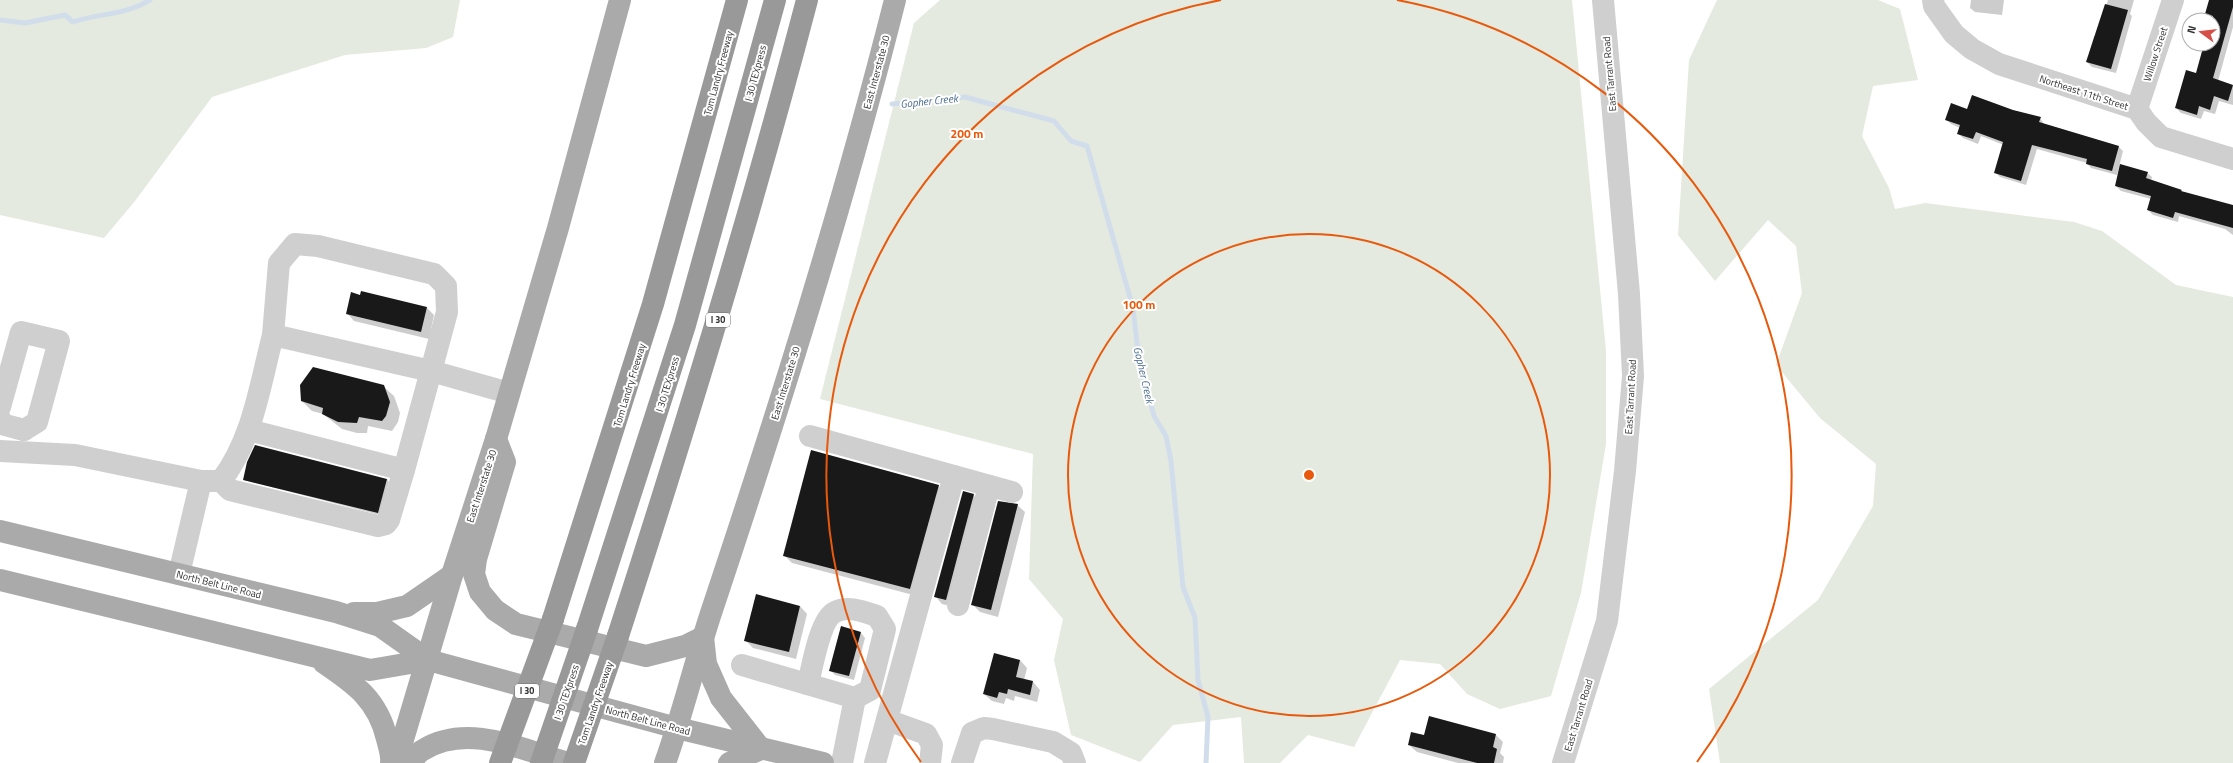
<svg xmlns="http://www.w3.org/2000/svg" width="2233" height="763" viewBox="0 0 2233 763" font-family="'Titillium Web',sans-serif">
<rect width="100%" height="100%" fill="#fff"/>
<g fill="#e4eadf">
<path d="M0,0H460L453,37L426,48L345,55L212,97L135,201L104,238L0,215Z"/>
<path d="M940,0H1572L1606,351V444L1581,593L1551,696L1500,709L1467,694L1440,664L1400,660L1354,747L1308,735L1280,763H1244L1241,717L1173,725L1140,762L1071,735L1054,660L1063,619L1029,579L1033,454L820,399L914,23Z"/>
<path d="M1717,0H1878L1900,9L1918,80L1873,86L1862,136L1889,188L1895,209L1925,203L2074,222L2102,231L2176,285L2233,297V763H1720L1709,689L1818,600L1873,506L1876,464L1820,418L1776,365L1802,293L1796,246L1768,220L1715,281L1678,235L1689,60Z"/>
</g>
<g fill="#0003">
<path d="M1971,0H2004L2002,15L1975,12L1970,8Z"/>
<path d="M2108,0H2134L2130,14L2132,16L2116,73L2092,67L2087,62L2094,36H2097Z"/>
<path d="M2210,0H2233V27L2218,81L2233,86V105L2219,101L2215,114L2204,111L2201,119L2181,113L2176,108L2197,74L2205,44H2213V20H2205Z"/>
<path d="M1968,110L2013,111L2040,118L2044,124L2118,146L2123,151L2117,175L2091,168L2087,163L2037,149L2026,185L2000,177L1995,172L2004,145L1981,136L1978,144L1963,138L1958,133L1960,128L1951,124L1947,120Z"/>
<path d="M2147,173L2152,177L2151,181L2183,193L2233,206V235L2225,229L2179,216L2178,222L2153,215L2148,210L2151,199L2121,191L2116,186Z"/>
<path d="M362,292L427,308L434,315L429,339L354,321L347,313Z"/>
<path d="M383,386L394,396L400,413L398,422L392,431L368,426L367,433H357L342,429L323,414L312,411L302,401Z"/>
<path d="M387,479L389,482L380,515L244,480Z"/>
<path d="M938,486L946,493L917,596L792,563L784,555Z"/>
<path d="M973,495L981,503L954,607L942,604L935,596Z"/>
<path d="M1016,504L1025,512L998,617L980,612L972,604Z"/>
<path d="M800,606L807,614L796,659L753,648L745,640Z"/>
<path d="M861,633L865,638L854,680L835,675L830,670Z"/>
<path d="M995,654L1020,660L1027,668L1024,680L1033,682L1040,690L1037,702L1015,696L1014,701L1006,698L1004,704L992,701L984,694Z"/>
<path d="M1429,718L1496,735L1503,742L1500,753L1504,757L1503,763H1458L1417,752L1409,745L1425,736Z"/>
</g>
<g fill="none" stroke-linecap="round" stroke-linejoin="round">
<g stroke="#d1ddeb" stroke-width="5">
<path d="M0,20L25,23L65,15L73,22C99,13 126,15 150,0"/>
<path d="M892,104L965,97L1054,121L1071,141L1087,146L1133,308L1139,361L1154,416L1166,436L1171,461L1183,587L1195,618L1198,680L1208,717L1206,763"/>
</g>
</g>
<g fill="#191919">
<path d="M2209,0H2233V7L2213,78L2233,85L2228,101L2214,96L2210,110L2199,106L2197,115L2175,108L2186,70L2196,73L2204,44H2213V16L2205,14Z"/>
<path d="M2105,4L2128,10L2111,69L2086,62Z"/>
<path d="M1972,95L2013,110L2041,117L2039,122L2119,146L2112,171L2086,164L2087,159L2032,145L2021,181L1994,173L2003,142L1976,132L1973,139L1957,134L1960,125L1945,120L1951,103L1967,109Z"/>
<path d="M2120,164L2148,172L2146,178L2182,190L2181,191L2233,205V228L2175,212L2173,218L2147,210L2151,196L2115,186Z"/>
<path d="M361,291L427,307L421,332L346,314L351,292L360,295Z"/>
<path d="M313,367L384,385L390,402L386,416L382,421L359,417L357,423L338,422L322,414L323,408L301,401L300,385Z"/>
<path d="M255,445L387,479L378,513L243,480L247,462Z"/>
<path d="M811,450L939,485L910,589L783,556Z"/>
<path d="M963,491L974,494L946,600L934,597Z"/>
<path d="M998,501L1018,504L991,610L971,605Z"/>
<path d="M756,594L800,606L789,652L744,641Z"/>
<path d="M841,626L861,632L849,676L829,671Z"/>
<path d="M994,653L1020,660L1016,677L1033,681L1030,695L1008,689L1007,694L999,692L997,698L983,694Z"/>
<path d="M1429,716L1496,734L1493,747L1497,749L1494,763H1477L1408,745L1411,732L1424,735Z"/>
</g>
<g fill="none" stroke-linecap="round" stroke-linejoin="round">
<g stroke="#cfcfcf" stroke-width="22">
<path d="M1933,0L1934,6L1954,34L1972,49L1999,64L2137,109L2146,122L2161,137L2233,159"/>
<path d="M2137,109L2173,0"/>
<path d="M273,335L279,263L295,244L318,246L434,274L446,286L447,312L431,371L509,393"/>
<path d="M0,407L21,332L59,341L37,422L24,430"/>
<path d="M0,419L1,424L24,430"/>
<path d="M810,436L1012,492"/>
<path d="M0,451L75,455L201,481H221C253,439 260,385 273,335L431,371L404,470L249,430"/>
<path d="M221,481L230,490L378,526L386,524L389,520L404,470"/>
<path d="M179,574L201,481"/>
<path d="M958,605L989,486"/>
<path d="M742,665L855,698"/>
<path d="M808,684C812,668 820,619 835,612C848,605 864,612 877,616L885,629L870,690L855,698L842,763"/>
<path d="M887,720L926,734L932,745L930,763"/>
<path d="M875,763L954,476"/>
<path d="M962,763L972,733L984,728L993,729L1053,742L1071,753L1075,763"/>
<path d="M1563,763L1607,621L1625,471L1633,376L1629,294L1603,0"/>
</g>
<g stroke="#aaa" stroke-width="22">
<path d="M496,439L505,462L476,559L474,574L480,592L495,610L516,624L646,656L685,646L703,637L706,664L721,698L761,749"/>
<path d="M0,531L336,612L380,626L428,660L677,728L823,763"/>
<path d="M0,580L370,670L428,660"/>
<path d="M354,613H377L407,606L452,575"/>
<path d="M324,663C355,684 378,700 387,739C389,747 392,755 391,763"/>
<path d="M396,763L452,575L496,439L558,228L620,0"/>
<path d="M410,763C414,759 418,752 423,750C468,722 523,750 568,763"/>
<path d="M665,763C683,713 695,661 712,610C779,409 843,206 895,0"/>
<path d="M729,763L761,749"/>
</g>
<g stroke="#999" stroke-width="22">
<path d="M553,619L653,304L737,0"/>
<path d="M587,629L685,325L775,0"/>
<path d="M618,636C686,426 751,214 807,0"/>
</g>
<g stroke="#999" stroke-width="22">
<path d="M500,763L553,619"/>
<path d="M541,763L587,629"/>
<path d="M574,763L618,636"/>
</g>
</g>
<g fill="none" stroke="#e8590c" stroke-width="2">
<circle cx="1309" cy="475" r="241"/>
<path d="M921 762A483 483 0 0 1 1221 0M1397 0A483 483 0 0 1 1697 762"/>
</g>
<g text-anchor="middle" stroke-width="4" stroke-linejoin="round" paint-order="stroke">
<g fill="#fff" stroke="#707070" stroke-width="1">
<rect x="706" y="313" width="24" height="14" rx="3"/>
<rect x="515" y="684" width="24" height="14" rx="3"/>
</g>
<g font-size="9" font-weight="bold" fill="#323232">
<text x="718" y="323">I 30</text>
<text x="527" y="694">I 30</text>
</g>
<g font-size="10" fill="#323232" stroke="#fff">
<text transform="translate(2155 54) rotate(-72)" y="4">Willow Street</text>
<text transform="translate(876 72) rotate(-75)" y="4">East Interstate 30</text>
<text transform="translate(718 73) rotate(-75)" y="4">Tom Landry Freeway</text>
<text transform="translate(755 73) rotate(-75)" y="4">I 30 TEXpress</text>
<text transform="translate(1609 74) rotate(-95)" y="4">East Tarrant Road</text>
<text transform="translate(2084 92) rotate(18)" y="4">Northeast 11th Street</text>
<text transform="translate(785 383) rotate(-73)" y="4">East Interstate 30</text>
<text transform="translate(667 384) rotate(-73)" y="4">I 30 TEXpress</text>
<text transform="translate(629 385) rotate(-73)" y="4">Tom Landry Freeway</text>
<text transform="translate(1630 397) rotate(-87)" y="4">East Tarrant Road</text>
<text transform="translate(481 486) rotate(-72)" y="4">East Interstate 30</text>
<text transform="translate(219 584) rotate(14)" y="4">North Belt Line Road</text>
<text transform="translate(566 692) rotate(-71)" y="4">I 30 TEXpress</text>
<text transform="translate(595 703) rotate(-71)" y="4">Tom Landry Freeway</text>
<text transform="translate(1578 715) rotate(-73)" y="4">East Tarrant Road</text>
<text transform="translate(648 720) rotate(15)" y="4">North Belt Line Road</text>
</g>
<g font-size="11" font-style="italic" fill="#47698e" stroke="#fff">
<text transform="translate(929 101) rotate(-6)" y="4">Gopher Creek</text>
<text transform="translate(1144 375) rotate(77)" y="4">Gopher Creek</text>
</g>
</g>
<circle cx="1309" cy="475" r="6" fill="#e8590c" stroke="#fff" stroke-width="2"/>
<g font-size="12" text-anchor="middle" font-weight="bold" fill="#e8590c" stroke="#fff" stroke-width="4" stroke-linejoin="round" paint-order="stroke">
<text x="967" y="138">200 m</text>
<text x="1139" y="309">100 m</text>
</g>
<g transform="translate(2201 32) rotate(285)"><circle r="19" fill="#ffffff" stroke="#adadad"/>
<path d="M0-3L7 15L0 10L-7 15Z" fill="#d55048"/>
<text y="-6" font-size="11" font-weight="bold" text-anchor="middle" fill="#323232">N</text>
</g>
</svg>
